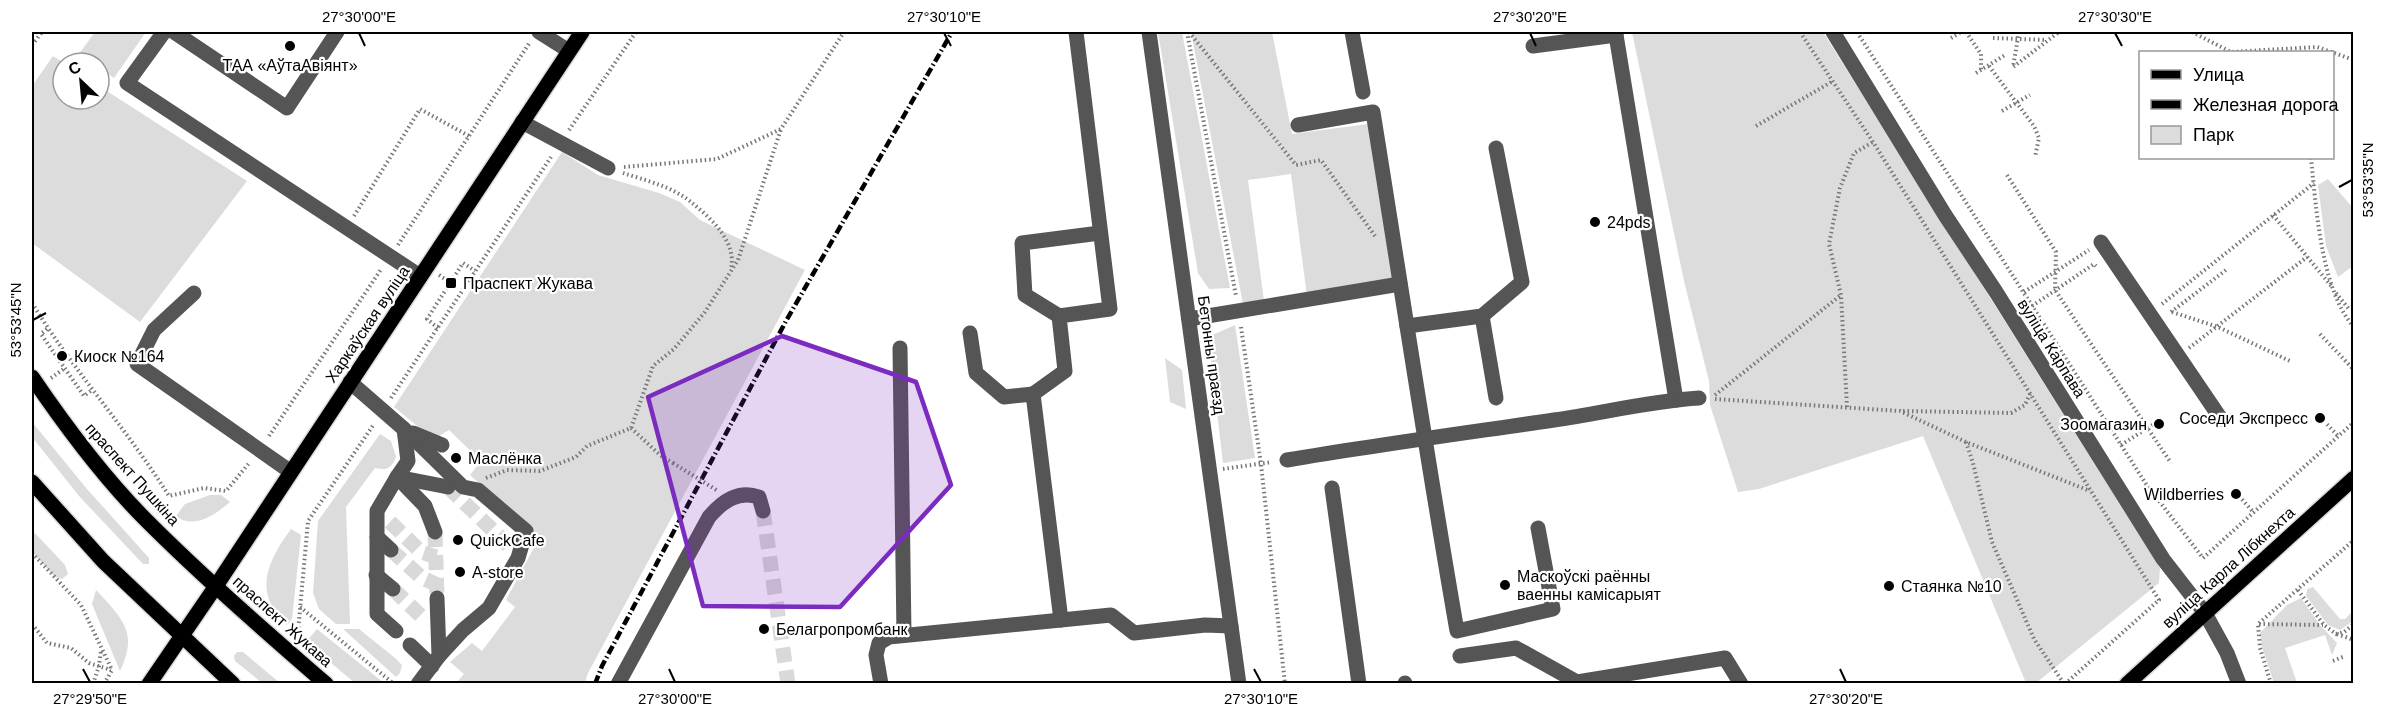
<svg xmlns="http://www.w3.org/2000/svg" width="2385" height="715" viewBox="0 0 2385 715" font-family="Helvetica,sans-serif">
<rect width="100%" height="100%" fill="#fff"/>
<g fill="#dcdcdc">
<path d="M95,32H146L114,78L99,68V63H92L79,54Z"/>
<path d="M1158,32H1182L1230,288L1209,289L1198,273Z"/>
<path d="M1191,32H1272L1292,134L1368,124L1395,279L1307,296L1291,174L1248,180L1264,301L1243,304Z"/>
<path d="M1632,32H1823L2160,568L2159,583L2036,683H2026L1923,436L1759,489L1738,492L1710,405L1709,381L1684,281Z"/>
<path d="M53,56L64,63L63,99H99V86L247,181L140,322L32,243V86Z"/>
<path d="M562,152L598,175L659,193L680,202L700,220L805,270L588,673L585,683H456L464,674L450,662L472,643L482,651L515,607L506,600L539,538L470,475L481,461L449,430L439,436L427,434L394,407Z"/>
<path d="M2328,179L2353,208V266L2338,277L2326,246L2318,185Z"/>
<path d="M1235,325L1255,458L1223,463L1208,337Z"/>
<path d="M1165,358L1182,370L1186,409L1170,402Z"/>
<path d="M32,422L87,489L149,558V564H143L79,496L32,437Z"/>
<path d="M380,434L391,441L396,457C392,468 386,471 375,468L346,507L350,624H336L319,609L313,593L318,521Z"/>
<path d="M210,495H221L230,502C215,515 193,530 176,516L185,504Z"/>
<path d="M291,529L301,535L292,619L287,625C253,593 266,563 291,529Z"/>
<path d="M32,530L65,565L68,574L62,579L55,577L32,552Z"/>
<path d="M2313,587L2340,619H2345L2353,611V621L2340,630L2328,625L2306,596L2307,589Z"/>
<path d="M96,590C122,618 139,633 120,671L92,604Z"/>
<path d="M2301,598L2320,625L2337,643L2332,655L2325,635L2285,648L2297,683H2274L2262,647L2260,633L2287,605Z"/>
<path d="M317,629L384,683H355L306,642Z"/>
<path d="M343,629H359L395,658L402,665L400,673L396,677Z"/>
<path d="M237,652H243L280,683H262L235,661L234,656Z"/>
</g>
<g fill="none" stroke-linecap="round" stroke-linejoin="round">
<g stroke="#d9d9d9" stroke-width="15" stroke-dasharray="15 8" stroke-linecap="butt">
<path d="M448,487L509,546"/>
<path d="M763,511L788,684"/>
<path d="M390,522L421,552L436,557"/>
<path d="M435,532L437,598"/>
<path d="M391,550L422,578L438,585"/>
<path d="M393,589L423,618"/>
</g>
<defs>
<g id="major">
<path d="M32,377C66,427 103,477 146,520C203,577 265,631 326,684"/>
<path d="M32,482L103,561L233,684"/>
<path d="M149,684L216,586L582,32"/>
<path d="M2127,684L2354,478"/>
</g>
</defs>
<use href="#major" stroke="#dbdbdb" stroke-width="18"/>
<g stroke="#777" stroke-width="4" stroke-dasharray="1.5 3" stroke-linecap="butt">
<path d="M1187,32L1236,296"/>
<path d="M1189,32L1296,165L1321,160L1375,236"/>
<path d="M1800,32L1873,142L2159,600L2065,684"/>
<path d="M1857,32L2146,484L2203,558L2354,422"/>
<path d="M1966,32L1981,54V70"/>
<path d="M2019,32L2013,67L2059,32"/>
<path d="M2192,32L2231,52L2317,47L2354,60"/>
<path d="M1951,38L1961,32"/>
<path d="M1993,38L2047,40"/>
<path d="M32,45L42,32"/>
<path d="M1989,66L2034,126L2039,138L2035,157"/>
<path d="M1976,73L2005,55"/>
<path d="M2002,111L2030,95"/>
<path d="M1756,126L1833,81"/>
<path d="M569,130L636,32"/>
<path d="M2311,158C2316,206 2321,291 2354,327"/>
<path d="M624,167L717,159L781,129L844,32"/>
<path d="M623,173C645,180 673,187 691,202C711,218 737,242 731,269"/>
<path d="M2007,175L2056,252L2055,290L2171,463"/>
<path d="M2273,215L2332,287"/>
<path d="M354,216L420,109L469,136"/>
<path d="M398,245L530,42"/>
<path d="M439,275L451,283"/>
<path d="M2024,292L2089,250"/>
<path d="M2336,293L2349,309"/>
<path d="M32,303C73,370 127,429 169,496L204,488L226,491L250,462"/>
<path d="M2162,304L2314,183"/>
<path d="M2032,306L2094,264L2096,266"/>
<path d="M2171,312L2226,270"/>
<path d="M2172,312L2218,327L2290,361"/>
<path d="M1241,327L1261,464L1285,684"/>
<path d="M438,328L427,319L463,263L475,271"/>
<path d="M47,329L41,334L84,396L92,390"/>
<path d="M2320,334L2354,370"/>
<path d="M2189,348L2307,257"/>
<path d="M51,378L65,368"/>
<path d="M1715,395L1841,295"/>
<path d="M391,398L551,157"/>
<path d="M1715,399L1900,411L1966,442L2090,491"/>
<path d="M1847,407L1841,295L1829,244L1840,188L1854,153L1873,142"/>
<path d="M1903,411L2011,413L2025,405L2030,394"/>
<path d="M2324,421L2338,436"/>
<path d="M631,428L660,455L673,463"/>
<path d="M269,436L382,268"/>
<path d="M1966,442L1973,463L1992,542L2034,639L2064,684"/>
<path d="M2121,445L2154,424"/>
<path d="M1223,469L1272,462"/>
<path d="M486,478L507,470L540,471L576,457L587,446L631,428L653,366L674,349L705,312L738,260L781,129"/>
<path d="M2239,496L2254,513"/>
<path d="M32,553L81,605L112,670"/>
<path d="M2298,590L2324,625L2336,634L2344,632L2354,624"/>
<path d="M300,607L394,684"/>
<path d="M32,624L47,643L71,648L89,663L111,670"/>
<path d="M2259,624L2323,625"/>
<path d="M298,632L308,521L374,424"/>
<path d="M2337,634L2354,640"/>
<path d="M2333,661L2345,656"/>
<path d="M2352,677H2354"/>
<path d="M93,684L99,666L101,650"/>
<path d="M104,684L112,670"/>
<path d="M2192,684L2194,681"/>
<path d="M2271,684L2260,648L2258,624L2354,540"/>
</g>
<g stroke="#555" stroke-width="15">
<path d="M164,32L127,83L420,276"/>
<path d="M174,32L287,108L337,32"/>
<path d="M539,32L569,51"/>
<path d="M1149,32L1239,684"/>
<path d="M1352,32L1363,92"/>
<path d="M1833,32L1945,215L1996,292L2163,559L2205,613L2227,653L2239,684"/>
<path d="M1616,35L1676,400"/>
<path d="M1533,46L1616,35V32"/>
<path d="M522,122L608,168"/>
<path d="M1298,125L1373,112C1401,286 1427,459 1457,631L1553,609L1538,528"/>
<path d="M2101,242L2221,419"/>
<path d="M194,293L154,330L137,364L291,472"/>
<path d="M1059,316L1025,295L1022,243L1100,233"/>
<path d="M1482,316L1496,398"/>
<path d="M1189,319L1400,284"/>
<path d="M1407,326L1482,316L1522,282L1496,148"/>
<path d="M970,333L976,373L1004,397L1033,394L1061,620"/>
<path d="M900,348L904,635"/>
<path d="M350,382L404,429L463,487L478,490L526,531L518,558L489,608L463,630L439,656"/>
<path d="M1033,394L1065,371L1059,316L1110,309L1076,32"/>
<path d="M404,429L408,461L397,477L425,506L435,532"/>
<path d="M413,433L442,445"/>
<path d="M1287,460C1376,445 1465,433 1554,420C1603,413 1650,401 1699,398"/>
<path d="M1332,488L1359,684"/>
<path d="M377,537L391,550"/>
<path d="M376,575L393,589"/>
<path d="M396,631L377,614V511L397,477L448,487"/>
<path d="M410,645L432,666"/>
<path d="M1460,656L1516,648L1577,682L1725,658L1741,684"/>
<path d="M418,684L439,656L437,598"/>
<path d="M618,684L709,517C723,501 738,490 759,497L763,511"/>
<path d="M881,684L876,655L879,643L889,637L1111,615L1134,633L1205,625L1231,626"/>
<path d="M1405,684V683"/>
</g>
<use href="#major" stroke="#000" stroke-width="15"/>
<path stroke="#000" stroke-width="4.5" stroke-dasharray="9 3 1.5 3" stroke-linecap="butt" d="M595,684L602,666L786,321L952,32"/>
<path stroke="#777" stroke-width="4" stroke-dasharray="1.5 3" stroke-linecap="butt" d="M673,463L718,491"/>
</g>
<path fill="#7b2cbf" fill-opacity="0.2" stroke="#7b2cbf" stroke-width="4.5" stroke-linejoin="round" d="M782,336L916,382L951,485L840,607L703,606L648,397Z"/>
<path fill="none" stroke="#000" stroke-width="2" d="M359,33L365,46M944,33L951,46M1530,33L1536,46M2115,33L2122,46M2339,187L2352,180M33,320L46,313M83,669L90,682M669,669L675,682M1254,669L1261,682M1840,669L1846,682"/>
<g fill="#000" stroke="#fff" stroke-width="2">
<circle cx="290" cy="46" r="6"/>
<circle cx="1595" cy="222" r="6"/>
<rect x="445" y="277" width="12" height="12" rx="3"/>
<circle cx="62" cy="356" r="6"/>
<circle cx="2320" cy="418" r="6"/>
<circle cx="2159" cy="424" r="6"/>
<circle cx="456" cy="458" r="6"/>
<circle cx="2236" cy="494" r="6"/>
<circle cx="458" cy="540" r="6"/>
<circle cx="460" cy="572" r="6"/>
<circle cx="1505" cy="585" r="6"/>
<circle cx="1889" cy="586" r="6"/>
<circle cx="764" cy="629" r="6"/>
</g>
<g text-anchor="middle" stroke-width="4.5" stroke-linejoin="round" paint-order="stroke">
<g font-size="16" fill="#000" stroke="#fff" text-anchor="start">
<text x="290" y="71" text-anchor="middle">ТАА «АўтаАвіянт»</text>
<text x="1607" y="228">24pds</text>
<text x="463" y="289">Праспект Жукава</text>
<text x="74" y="362">Киоск №164</text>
<text x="2308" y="424" text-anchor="end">Соседи Экспресс</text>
<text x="2147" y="430" text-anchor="end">Зоомагазин</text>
<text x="468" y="464">Маслёнка</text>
<text x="2224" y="500" text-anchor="end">Wildberries</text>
<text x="470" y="546">QuickCafe</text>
<text x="472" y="578">А-store</text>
<text x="1517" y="582">Маскоўскі раённы<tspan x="1517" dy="18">ваенны камісарыят</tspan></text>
<text x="1901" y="592">Стаянка №10</text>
<text x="776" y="635">Белагропромбанк</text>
</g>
<g font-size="16" fill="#000" stroke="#fff">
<text transform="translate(367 324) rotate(-56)" y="6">Харкаўская вуліца</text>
<text transform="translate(2052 348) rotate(58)" y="6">вуліца Карпава</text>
<text transform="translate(1212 355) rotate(82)" y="6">Бетонны праезд</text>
<text transform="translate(133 474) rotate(48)" y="6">праспект Пушкіна</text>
<text transform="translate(2228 567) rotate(-42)" y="6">вуліца Карла Лібкнехта</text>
<text transform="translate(283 621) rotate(42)" y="6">праспект Жукава</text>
</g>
</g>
<rect width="2385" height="715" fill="none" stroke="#ffffff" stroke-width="66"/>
<rect x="2139" y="51" width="195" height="108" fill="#ffffff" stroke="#999999" stroke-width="1.5"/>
<rect x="2151" y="70" width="30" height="9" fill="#000000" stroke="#999999" stroke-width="1.5"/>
<text x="2193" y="81" font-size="18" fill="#000000">Улица</text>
<rect x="2151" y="100" width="30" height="9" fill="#000000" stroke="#999999" stroke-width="1.5"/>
<text x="2193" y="111" font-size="18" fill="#000000">Железная дорога</text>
<rect x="2151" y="126" width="30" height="18" fill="#dcdcdc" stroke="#999999" stroke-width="1.5"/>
<text x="2193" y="141" font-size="18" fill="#000000">Парк</text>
<g transform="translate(81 81) rotate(334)"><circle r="28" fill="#ffffff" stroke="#999999" stroke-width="1.5"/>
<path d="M0-4.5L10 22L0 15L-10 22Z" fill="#000000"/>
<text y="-9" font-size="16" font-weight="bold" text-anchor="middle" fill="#000000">С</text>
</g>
<rect x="33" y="33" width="2319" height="649" fill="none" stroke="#000" stroke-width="2"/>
<g font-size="15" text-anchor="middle" fill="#000">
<text x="359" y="22">27°30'00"E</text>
<text x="944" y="22">27°30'10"E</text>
<text x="1530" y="22">27°30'20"E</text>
<text x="2115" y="22">27°30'30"E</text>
<text transform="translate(2368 180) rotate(-90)" y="5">53°53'35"N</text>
<text transform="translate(16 320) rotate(-90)" y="5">53°53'45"N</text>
<text x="90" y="704">27°29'50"E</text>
<text x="675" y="704">27°30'00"E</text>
<text x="1261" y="704">27°30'10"E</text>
<text x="1846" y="704">27°30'20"E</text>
</g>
</svg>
